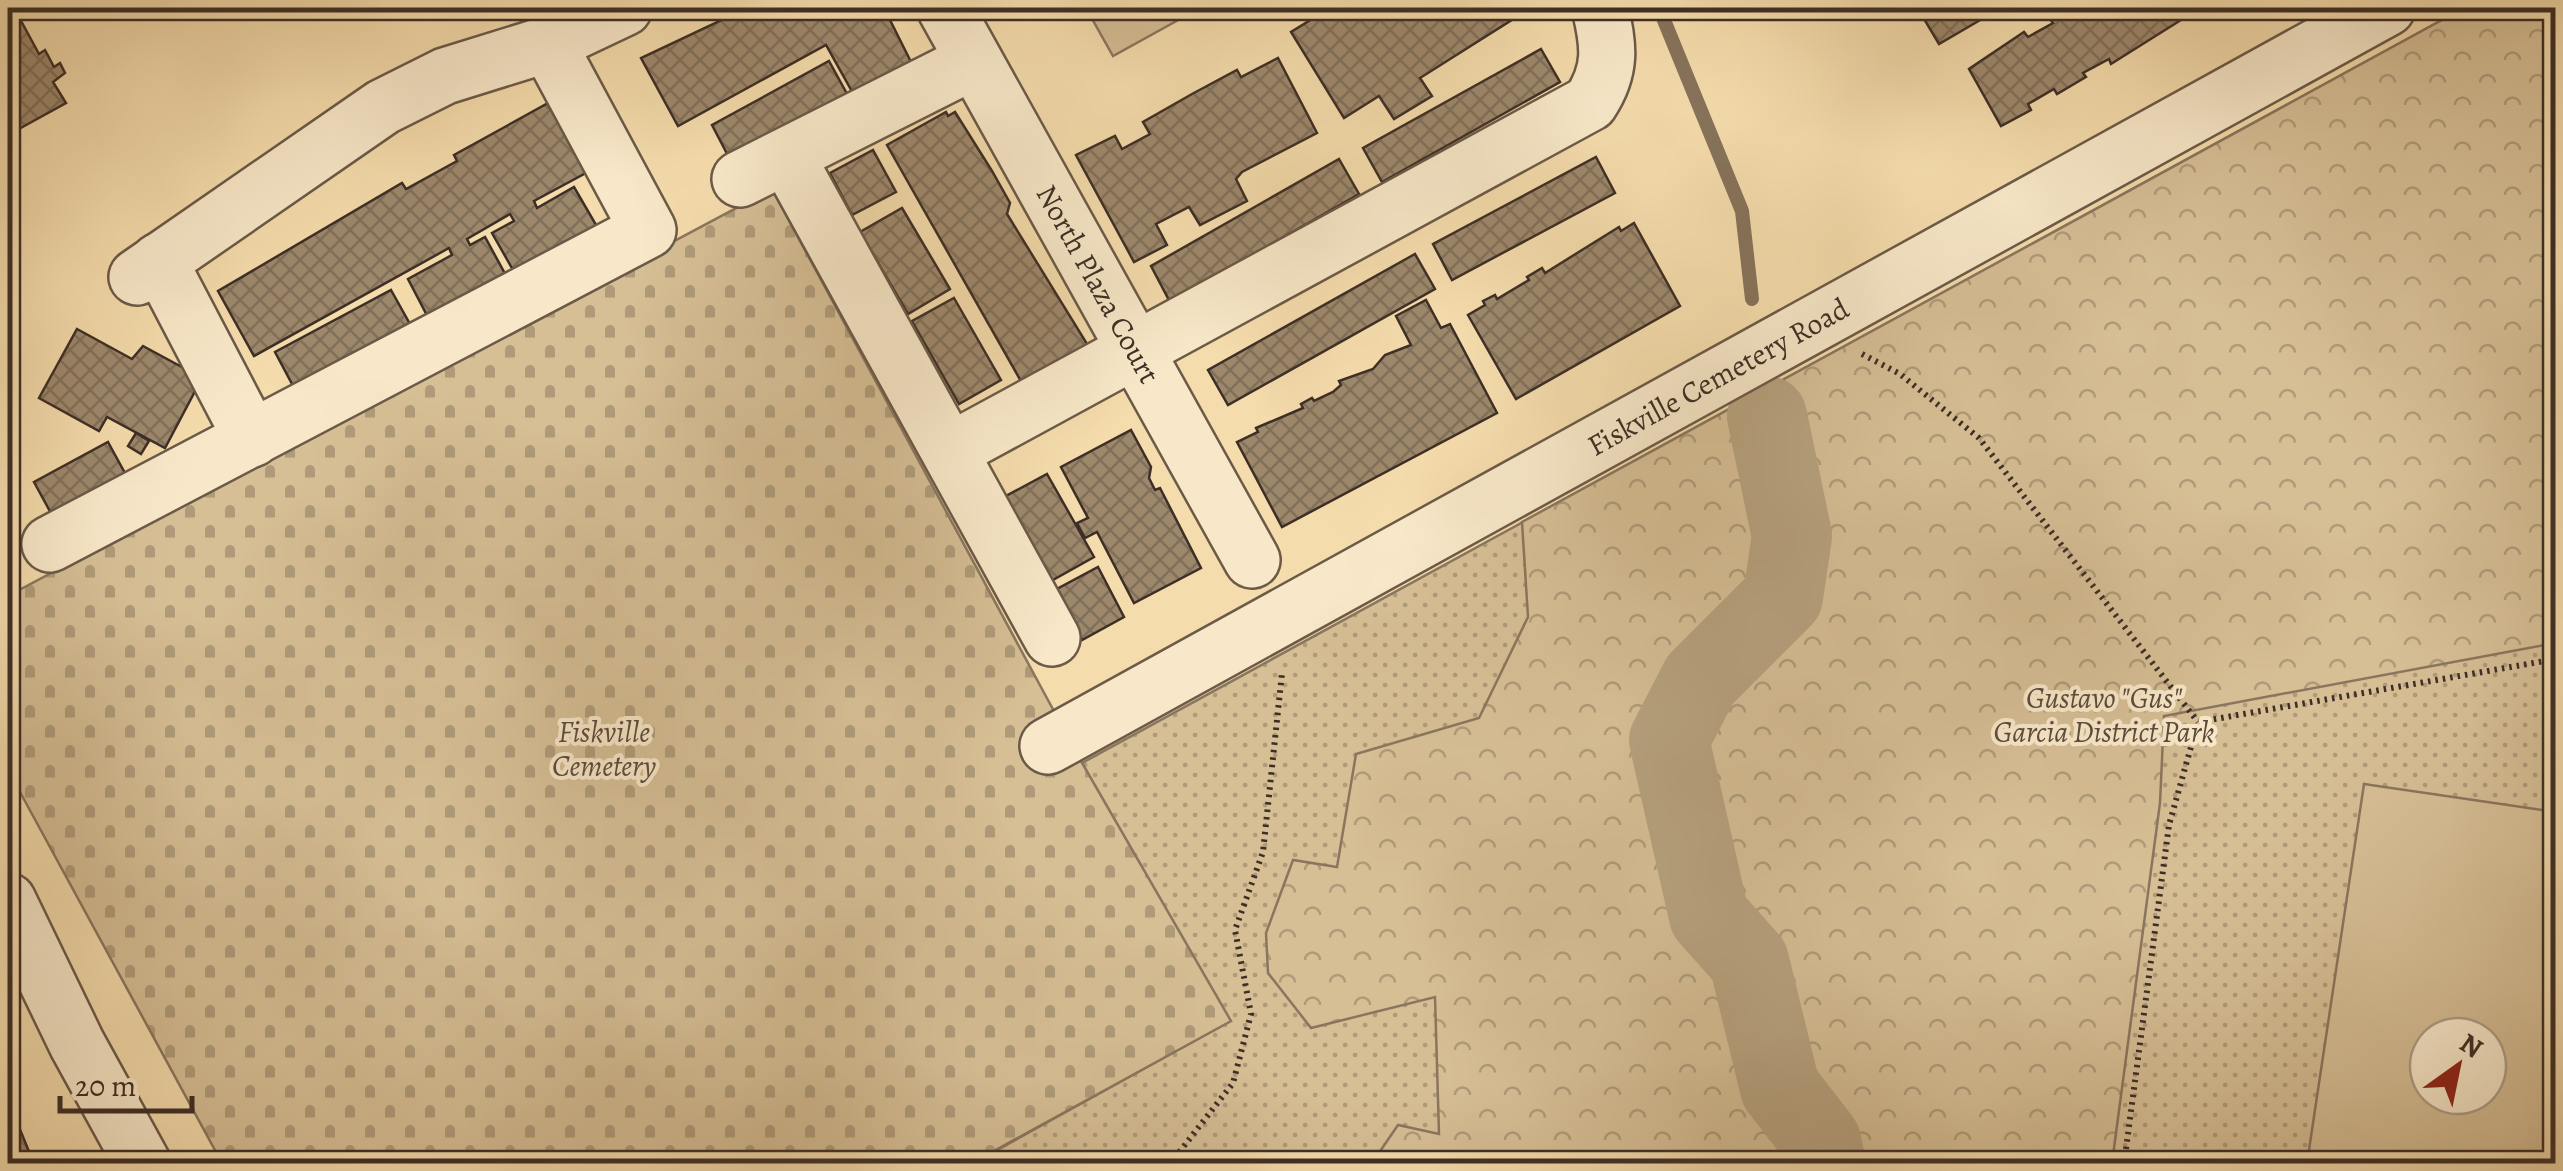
<svg xmlns="http://www.w3.org/2000/svg" width="2563" height="1171" viewBox="0 0 2563 1171" font-family="Alegreya,serif">
<defs>
<pattern id="green-dots" width="8" height="8" patternUnits="userSpaceOnUse" patternTransform="scale(2.5)"><rect width="8" height="8" fill="#d6be95"/><path d="M2 2h.1M6 6h.1" fill="none" stroke="#af9b79" stroke-width="1.8" stroke-linecap="round"/></pattern>
<pattern id="forest-crowns" width="20" height="18" patternUnits="userSpaceOnUse" patternTransform="scale(2.5)"><rect width="20" height="18" fill="#d6be95"/><path d="M2 6a3 3 0 1 1 6 0M12 15a3 3 0 1 1 6 0" fill="none" stroke="#af9b79"/></pattern>
<pattern id="cemetery-stones" width="16" height="16" patternUnits="userSpaceOnUse" patternTransform="scale(2.5)"><rect width="16" height="16" fill="#d6be95"/><path d="M2 7V4a2 2 0 0 1 4 0v3zM10 15v-3a2 2 0 0 1 4 0v3z" fill="#af9b79"/></pattern>
<pattern id="building-cross-hatch" width="8" height="8" patternUnits="userSpaceOnUse" patternTransform="scale(2.5)"><rect width="8" height="8" fill="#9d886c"/><path d="M0 0l8 8M0 8l8-8" fill="none" stroke="#817059"/></pattern>
</defs>
<rect width="100%" height="100%" fill="#f5dcac"/>
<filter id="stains"><feTurbulence type="fractalNoise" baseFrequency=".002" numOctaves="4"/><feColorMatrix values="0 0 0 0 .2 0 0 0 0 .09 0 0 0 0 .02 0 0 0 .5 -.17"/></filter>
<radialGradient id="worn" r=".72"><stop offset=".6" stop-color="#630" stop-opacity="0"/><stop offset="1" stop-color="#630" stop-opacity=".3"/></radialGradient>
<path fill="url(#green-dots)" stroke="#8a765e" stroke-width="2.5" fill-rule="evenodd" d="M2464,8H2555V1163L972,1164L1230,1021L1082,763ZM2428,1036H2488V1096H2428Z"/>
<path fill="url(#forest-crowns)" stroke="#8a765e" stroke-width="2.5" d="M2464,8H2555V643L2164,716L2160,803L2112,1163H1372L1398,1125L1439,1134L1435,997L1311,1028L1268,973L1266,933L1293,860L1337,867L1356,754L1479,718L1528,617L1522,522Z"/>
<path fill="url(#cemetery-stones)" stroke="#8a765e" stroke-width="2.5" d="M772,189L1082,763L1231,1021L972,1163H222L8,770V596Z"/>
<g fill="#d6be95" stroke="#8a765e" stroke-width="2.5" fill-rule="evenodd">
<path d="M1086,8H1200L1113,56Z"/>
<path d="M2364,784L2555,812L2556,1120L2549,1163H2307ZM2428,1036H2488V1096H2428Z"/>
</g>
<g fill="none" stroke-linecap="round" stroke-linejoin="round">
<g stroke="#86735b" stroke-width="14">
<path d="M1659,8L1742,211L1752,299"/>
<path d="M1663,17L1682,8"/>
</g>
<path stroke="#b6a17e" stroke-width="80" d="M1767,416L1792,536L1783,597L1700,680L1669,740L1709,916L1749,961L1780,1088L1821,1141L1826,1164"/>
</g>
<g fill="url(#building-cross-hatch)" stroke="#3d2e26" stroke-width="2.5">
<path d="M8,8H14L39,54L45,50L54,67L60,63L65,73L53,82L66,103L8,135Z"/>
<path d="M747,8H884L912,64L854,95L826,45L678,126L641,58Z"/>
<path d="M1330,8L1341,18L1358,8H1513L1518,16L1420,78L1432,96L1394,119L1379,96L1344,118L1291,32Z"/>
<path d="M1911,8H1991L1994,12L1939,44L1920,12L1916,15Z"/>
<path d="M2069,8H2200L2111,64L2109,59L2083,73L2086,77L2057,94L2054,89L2028,104L2031,110L2001,126L1969,69L2024,32L2028,37L2053,23L2050,19Z"/>
<path d="M1541,49L1560,82L1382,182L1363,148Z"/>
<path d="M1278,58L1317,133L1242,172L1236,179L1247,201L1200,225L1189,207L1156,224L1167,245L1134,262L1076,155L1115,136L1122,149L1150,134L1143,122L1192,94L1237,70L1241,77Z"/>
<path d="M829,61L852,103L734,167L712,125Z"/>
<path d="M559,97L597,167L534,201L537,208L574,187L599,230L517,277L492,233L514,221L510,214L467,239L470,245L485,237L509,281L431,323L408,279L452,255L449,248L254,356L218,291L402,183L406,189L457,161L454,155Z"/>
<path d="M946,112L948,116L955,112L992,171L1010,203L1007,214L1092,352L1026,390L887,145Z"/>
<path d="M873,150L896,192L852,215L830,173Z"/>
<path d="M1596,157L1615,193L1452,280L1433,244Z"/>
<path d="M1339,159L1359,194L1170,302L1151,266Z"/>
<path d="M902,208L950,289L908,314L860,232Z"/>
<path d="M1634,223L1680,306L1516,399L1468,315L1485,305L1483,301L1495,295L1497,299L1529,280L1527,277L1542,268L1545,273L1619,227L1621,231Z"/>
<path d="M1415,254L1435,289L1228,405L1208,370Z"/>
<path d="M391,290L415,333L299,397L275,352Z"/>
<path d="M954,298L1001,380L959,404L912,321Z"/>
<path d="M1426,300L1441,328L1450,324L1497,413L1282,527L1237,442L1258,432L1256,428L1303,408L1301,404L1312,398L1314,401L1333,392L1341,385L1339,381L1373,369L1385,355L1411,345L1396,316Z"/>
<path d="M77,329L132,359L143,346L202,378L165,448L107,417L99,431L39,398Z"/>
<path d="M1131,430L1151,467L1149,478L1155,490L1160,488L1201,568L1134,603L1097,532L1085,538L1077,523L1088,518L1061,467Z"/>
<path d="M136,433L149,441L141,454L128,446Z"/>
<path d="M108,442L132,486L58,526L34,482Z"/>
<path d="M1047,474L1094,557L1051,581L1004,497Z"/>
<path d="M1098,567L1124,617L1082,640L1055,590Z"/>
<path d="M8,1117L15,1130L19,1127L34,1164H8Z"/>
</g>
<g fill="none" stroke-linecap="round" stroke-linejoin="round">
<defs>
<g id="minor">
<path d="M945,8L1252,560"/>
<path d="M788,159L1052,638"/>
<path d="M740,179L974,61"/>
<path d="M159,261L252,439"/>
<path d="M137,277L383,107L445,76L548,44L624,8"/>
<path d="M950,451L1590,103C1612,70 1609,45 1600,8"/>
<path d="M50,544L648,230L548,44"/>
<path d="M1048,746L2387,8"/>
<path d="M8,901L77,1044L143,1164"/>
</g>
</defs>
<use href="#minor" stroke="#6b5a48" stroke-width="60"/>
<g stroke="#3d2e26" stroke-width="6" stroke-dasharray="2.5 5" stroke-linecap="butt">
<path d="M1862,354L1900,374L1979,438L2198,722"/>
<path d="M1170,1164L1233,1083L1251,1014L1235,930L1263,852L1282,673"/>
<path d="M2124,1164L2169,825L2198,722L2556,659"/>
</g>
<use href="#minor" stroke="#f8e8c9" stroke-width="55"/>
</g>
<g text-anchor="middle" stroke-width="8" stroke-linejoin="round" paint-order="stroke">
<g font-size="30" fill="#3d2e26" stroke="#f8e8c9">
<text transform="translate(1098 284) rotate(61)" y="10">North Plaza Court</text>
<text transform="translate(1718 377) rotate(-29)" y="10">Fiskville Cemetery Road</text>
</g>
<g font-size="30" font-style="italic" fill="#5c4b3c" stroke="#f8e8c9">
<text x="2104" y="708">Gustavo "Gus"<tspan x="2104" dy="34">Garcia District Park</tspan></text>
<text x="604" y="742">Fiskville<tspan x="604" dy="34">Cemetery</tspan></text>
</g>
</g>
<rect width="2563" height="1171" fill="none" stroke="#f5dcac" stroke-width="40"/>
<rect x="10" y="10" width="2543" height="1151" fill="none" stroke="#3d2e26" stroke-width="5"/>
<rect x="20" y="20" width="2523" height="1131" fill="none" stroke="#3d2e26" stroke-width="2.5"/>
<g transform="translate(2458 1066) rotate(33)"><circle r="48" fill="#f8e8c9" stroke="#ad9e88" stroke-width="2.5"/>
<path d="M0-8L18 38L0 25L-18 38Z" fill="#8f2418"/>
<text y="-15" font-size="28" font-weight="bold" text-anchor="middle" fill="#3d2e26">N</text>
</g>
<path d="M60 1096v15h132v-15" fill="none" stroke="#3d2e26" stroke-width="5"/>
<text x="75" y="1096" font-size="30" fill="#3d2e26" stroke="#f8e8c9" stroke-width="8" paint-order="stroke">20 m</text>
<rect width="100%" height="100%" filter="url(#stains)"/>
<rect width="100%" height="100%" fill="url(#worn)"/>
</svg>
